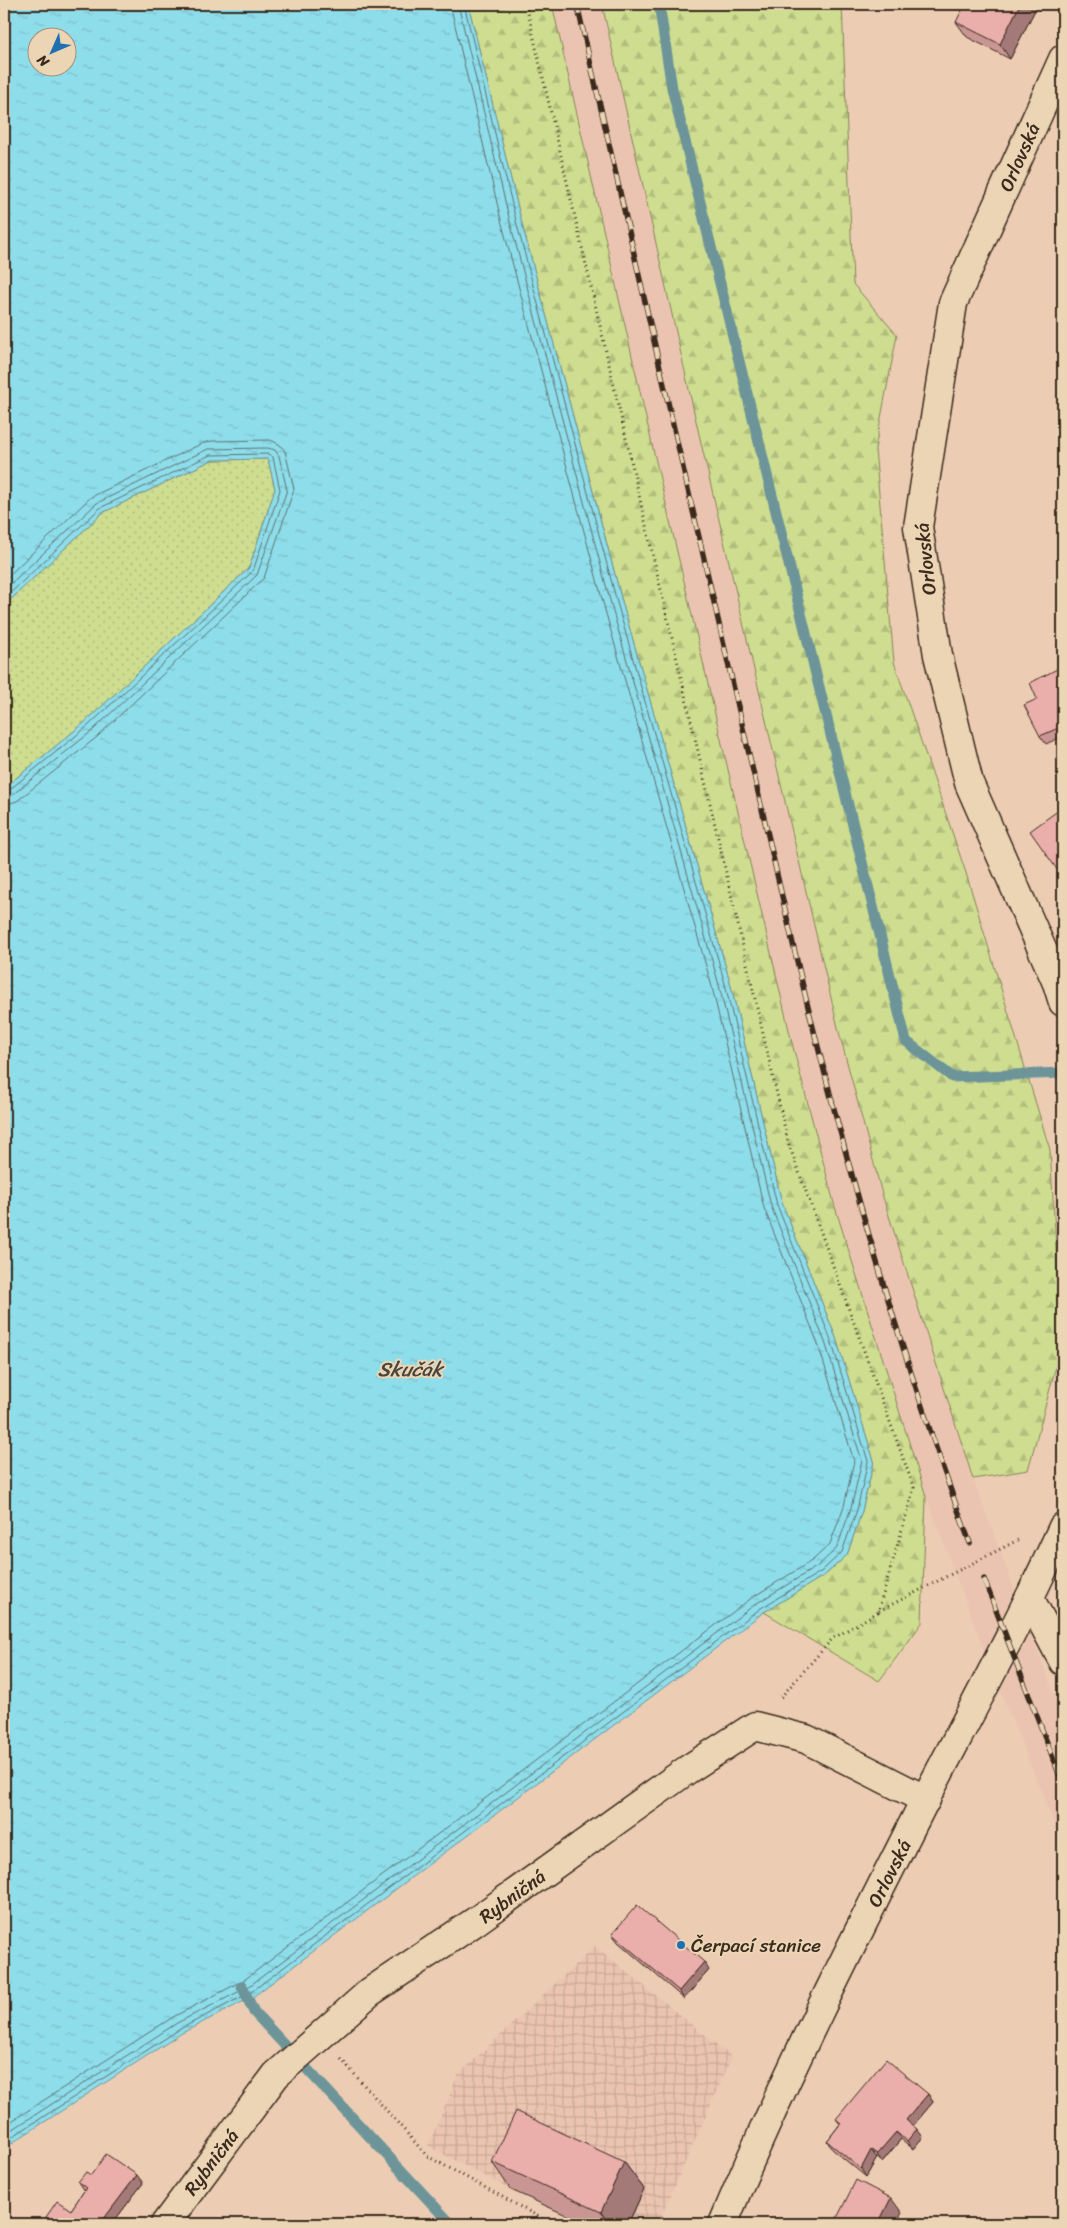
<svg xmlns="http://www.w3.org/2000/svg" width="1067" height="2228" viewBox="0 0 1067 2228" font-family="Sriracha,sans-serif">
<defs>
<pattern id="industrial-grid" width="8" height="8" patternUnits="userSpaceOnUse" patternTransform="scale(1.25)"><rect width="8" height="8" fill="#ebc4b1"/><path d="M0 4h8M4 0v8" fill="none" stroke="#caa998"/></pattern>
<pattern id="grass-dots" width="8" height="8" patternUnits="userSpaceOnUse" patternTransform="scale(1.25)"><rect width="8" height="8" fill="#cedd90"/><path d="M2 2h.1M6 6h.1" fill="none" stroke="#b2be7c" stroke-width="1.8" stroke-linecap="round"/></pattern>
<pattern id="forest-firs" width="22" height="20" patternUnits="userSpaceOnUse" patternTransform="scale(1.25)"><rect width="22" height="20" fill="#cedd90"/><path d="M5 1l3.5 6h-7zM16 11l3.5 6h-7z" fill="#b2be7c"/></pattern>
<pattern id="water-ripples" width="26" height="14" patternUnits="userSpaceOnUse" patternTransform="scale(1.25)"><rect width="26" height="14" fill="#8eddeb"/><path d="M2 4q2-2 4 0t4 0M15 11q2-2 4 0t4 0" fill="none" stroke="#7bbec9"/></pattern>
</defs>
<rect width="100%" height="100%" fill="#eccdb3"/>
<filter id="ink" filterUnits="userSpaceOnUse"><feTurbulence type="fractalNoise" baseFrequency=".02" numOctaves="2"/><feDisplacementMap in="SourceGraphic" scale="10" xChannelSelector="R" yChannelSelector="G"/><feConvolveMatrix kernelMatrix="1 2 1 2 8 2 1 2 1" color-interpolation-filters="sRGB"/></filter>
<g filter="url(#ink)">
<path fill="#ebc4b1" d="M552,4H602L701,443L839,1032L882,1194L973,1479L1063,1717V1846L984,1651L926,1496L835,1207L792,1043L654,453Z"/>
<path fill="url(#industrial-grid)" d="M595,1946L732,2057L658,2224H586L511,2190L428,2146L458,2075Z"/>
<path fill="url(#grass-dots)" stroke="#848457" d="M268,459L275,489L249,568L84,723L4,788V606L102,513L212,460Z"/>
<g fill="url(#forest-firs)" stroke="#848457">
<path d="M468,4H552L654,453L792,1043L835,1207L926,1496L922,1623L879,1681L764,1612L825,1575L847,1555L862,1511L874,1461L836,1338L782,1203L730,982L623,605L521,220Z"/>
<path d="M602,4H842L853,284L897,335L875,449L894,662L966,873L1050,1150L1062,1344L1028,1470L973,1479L882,1194L839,1032L701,443Z"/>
</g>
<path fill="url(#water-ripples)" stroke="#6d9599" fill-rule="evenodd" d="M4,4H468L521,220L623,605L730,982L782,1203L836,1338L874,1461L862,1511L847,1555L825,1575L764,1612L254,1996L182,2033L4,2148V788L84,723L249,568L275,489L268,459L212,460L102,513L4,606ZM38,38H68V68H38Z"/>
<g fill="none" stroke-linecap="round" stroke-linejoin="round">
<g stroke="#5c7270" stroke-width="1">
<path d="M4,580L91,497L203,443L212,441L270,440L279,444L285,451L294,489L264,578L97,737L17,801L4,805"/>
<path d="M4,590L97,503L208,449L268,448L275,450L279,456L287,490L257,575L92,731L12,795L4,797"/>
<path d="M4,599L100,508L210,455L268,454L273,457L280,490L253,571L88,726L9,790L4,791"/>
<path d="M4,2126L173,2017L244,1980L753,1597L813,1560L830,1544L844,1506L854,1461L818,1344L764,1208L712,987L605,610L502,224L450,4"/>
<path d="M4,2135L177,2023L248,1987L757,1603L818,1566L837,1548L851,1508L862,1461L825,1342L771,1206L719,985L612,608L510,222L458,4"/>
<path d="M4,2142L180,2029L251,1992L761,1608L822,1571L842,1552L857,1510L868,1461L831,1340L777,1205L725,984L618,606L516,221L464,4"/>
</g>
<g stroke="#6d9599" stroke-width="11">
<path d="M659,4L672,88L906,1041L952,1077L1063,1073"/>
<path d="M242,1986L254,2012L451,2224"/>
</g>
<defs>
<g id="minor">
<path d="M1030,1599L1063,1661"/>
<path d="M165,2224L276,2075L370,1992L476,1921L687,1770L755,1726L806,1739L926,1800"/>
</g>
<g id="secondary">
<path d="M1063,59L953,303L918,527L938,655L969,783L1057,983L1063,1002"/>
<path d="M723,2224C783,2079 855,1938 926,1798C973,1708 1021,1619 1063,1527"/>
</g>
</defs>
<use href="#minor" stroke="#3b2a1e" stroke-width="31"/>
<use href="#secondary" stroke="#3b2a1e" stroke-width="31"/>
<g stroke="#3b2a1e" stroke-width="3" stroke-dasharray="1 4" stroke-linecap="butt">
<path d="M526,4L788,1142L914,1488L878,1612L832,1639L780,1698"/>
<path d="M879,1611L1020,1539"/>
<path d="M341,2059L427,2156L552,2224"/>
</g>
<use href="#minor" stroke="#ecd5b5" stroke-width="28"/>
<use href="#secondary" stroke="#ecd5b5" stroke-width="28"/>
<defs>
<g id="rail">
<path d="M577,4C635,258 693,513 752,767C774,858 793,949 816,1039C859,1210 909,1379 970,1543"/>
<path d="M984,1579L1063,1784"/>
</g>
</defs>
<use href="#rail" stroke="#3b2a1e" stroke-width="5.5"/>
<use href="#rail" stroke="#ecd5b5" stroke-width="4" stroke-dasharray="11" stroke-linecap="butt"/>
</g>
<g fill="#c99693" stroke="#3b2a1e">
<path d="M1038,4L1010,59L967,37L956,22Z"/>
<path d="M1063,666V736L1046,744L1040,736L1037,699Z"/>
<path d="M612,1934L709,1970L684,1999L618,1942Z"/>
<path d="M928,2094L933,2102L913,2126L923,2137L913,2149L901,2139L882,2162L877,2158L866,2177L832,2149L827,2141L840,2124L836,2119Z"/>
<path d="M492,2162H624L644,2189L628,2224H586L511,2190Z"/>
<path d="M91,2175L143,2183L112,2224H46L44,2220L71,2210L84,2191L78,2182Z"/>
</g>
<g fill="#a47a78" stroke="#3b2a1e">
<path d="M1020,4H1038L1010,59L1000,44Z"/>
<path d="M704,1962L709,1970L684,1999L679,1991Z"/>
<path d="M928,2094L933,2102L912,2127L906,2120Z"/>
<path d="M917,2129L923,2137L913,2149L907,2141Z"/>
<path d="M896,2132L901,2139L882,2162L877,2154Z"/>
<path d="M871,2150L877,2158L866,2177L861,2169Z"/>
<path d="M624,2162L644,2189L628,2224H609L601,2212Z"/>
<path d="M137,2175L143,2183L112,2224H100Z"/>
<path d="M891,2198L902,2213L896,2224H878Z"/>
</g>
<g fill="#eaaeab" stroke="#3b2a1e">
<path d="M965,4H1020L1000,44L956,22Z"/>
<path d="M1063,666V726L1040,736L1024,705L1037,699L1030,683Z"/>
<path d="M1063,807V878L1030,831Z"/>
<path d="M637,1905L704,1962L679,1991L612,1934Z"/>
<path d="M886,2059L928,2094L906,2120L917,2129L907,2141L896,2132L877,2154L871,2150L861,2169L827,2141L841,2123L836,2119Z"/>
<path d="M516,2111L624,2162L601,2212L492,2162Z"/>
<path d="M106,2154L137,2175L100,2224H49L44,2220L57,2201L71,2210L86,2188L78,2182L86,2172L91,2175Z"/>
<path d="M856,2180L891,2198L878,2224H834Z"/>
</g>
</g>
<circle fill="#1f6fb2" stroke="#ecd5b5" stroke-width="2" cx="681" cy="1945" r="5"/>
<g text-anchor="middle" stroke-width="4" stroke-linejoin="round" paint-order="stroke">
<g font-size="19" fill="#3b2a1e" stroke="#ecd5b5">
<text transform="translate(1019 157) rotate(-66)" y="7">Orlovská</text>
<text transform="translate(925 559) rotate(-96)" y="7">Orlovská</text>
<text transform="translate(889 1873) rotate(-63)" y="7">Orlovská</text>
<text transform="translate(512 1896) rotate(-36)" y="7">Rybničná</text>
<text transform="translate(211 2162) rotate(-53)" y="7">Rybničná</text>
</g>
<g font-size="19" fill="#3b2a1e" stroke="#ecd5b5" text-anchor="start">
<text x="691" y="1952">Čerpací stanice</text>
</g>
<g font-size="20" font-style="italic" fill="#47453d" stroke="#ecd5b5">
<text x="410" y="1376">Skučák</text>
</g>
</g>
<rect width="1067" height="2228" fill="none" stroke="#ecd5b5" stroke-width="20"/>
<rect x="10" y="10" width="1047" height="2208" fill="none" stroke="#3b2a1e" stroke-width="2" filter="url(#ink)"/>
<g transform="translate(52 52) rotate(225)"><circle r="24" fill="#ecd5b5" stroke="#a59179"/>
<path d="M0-4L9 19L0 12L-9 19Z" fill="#1f6fb2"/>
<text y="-8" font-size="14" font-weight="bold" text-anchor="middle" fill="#3b2a1e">N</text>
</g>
</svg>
